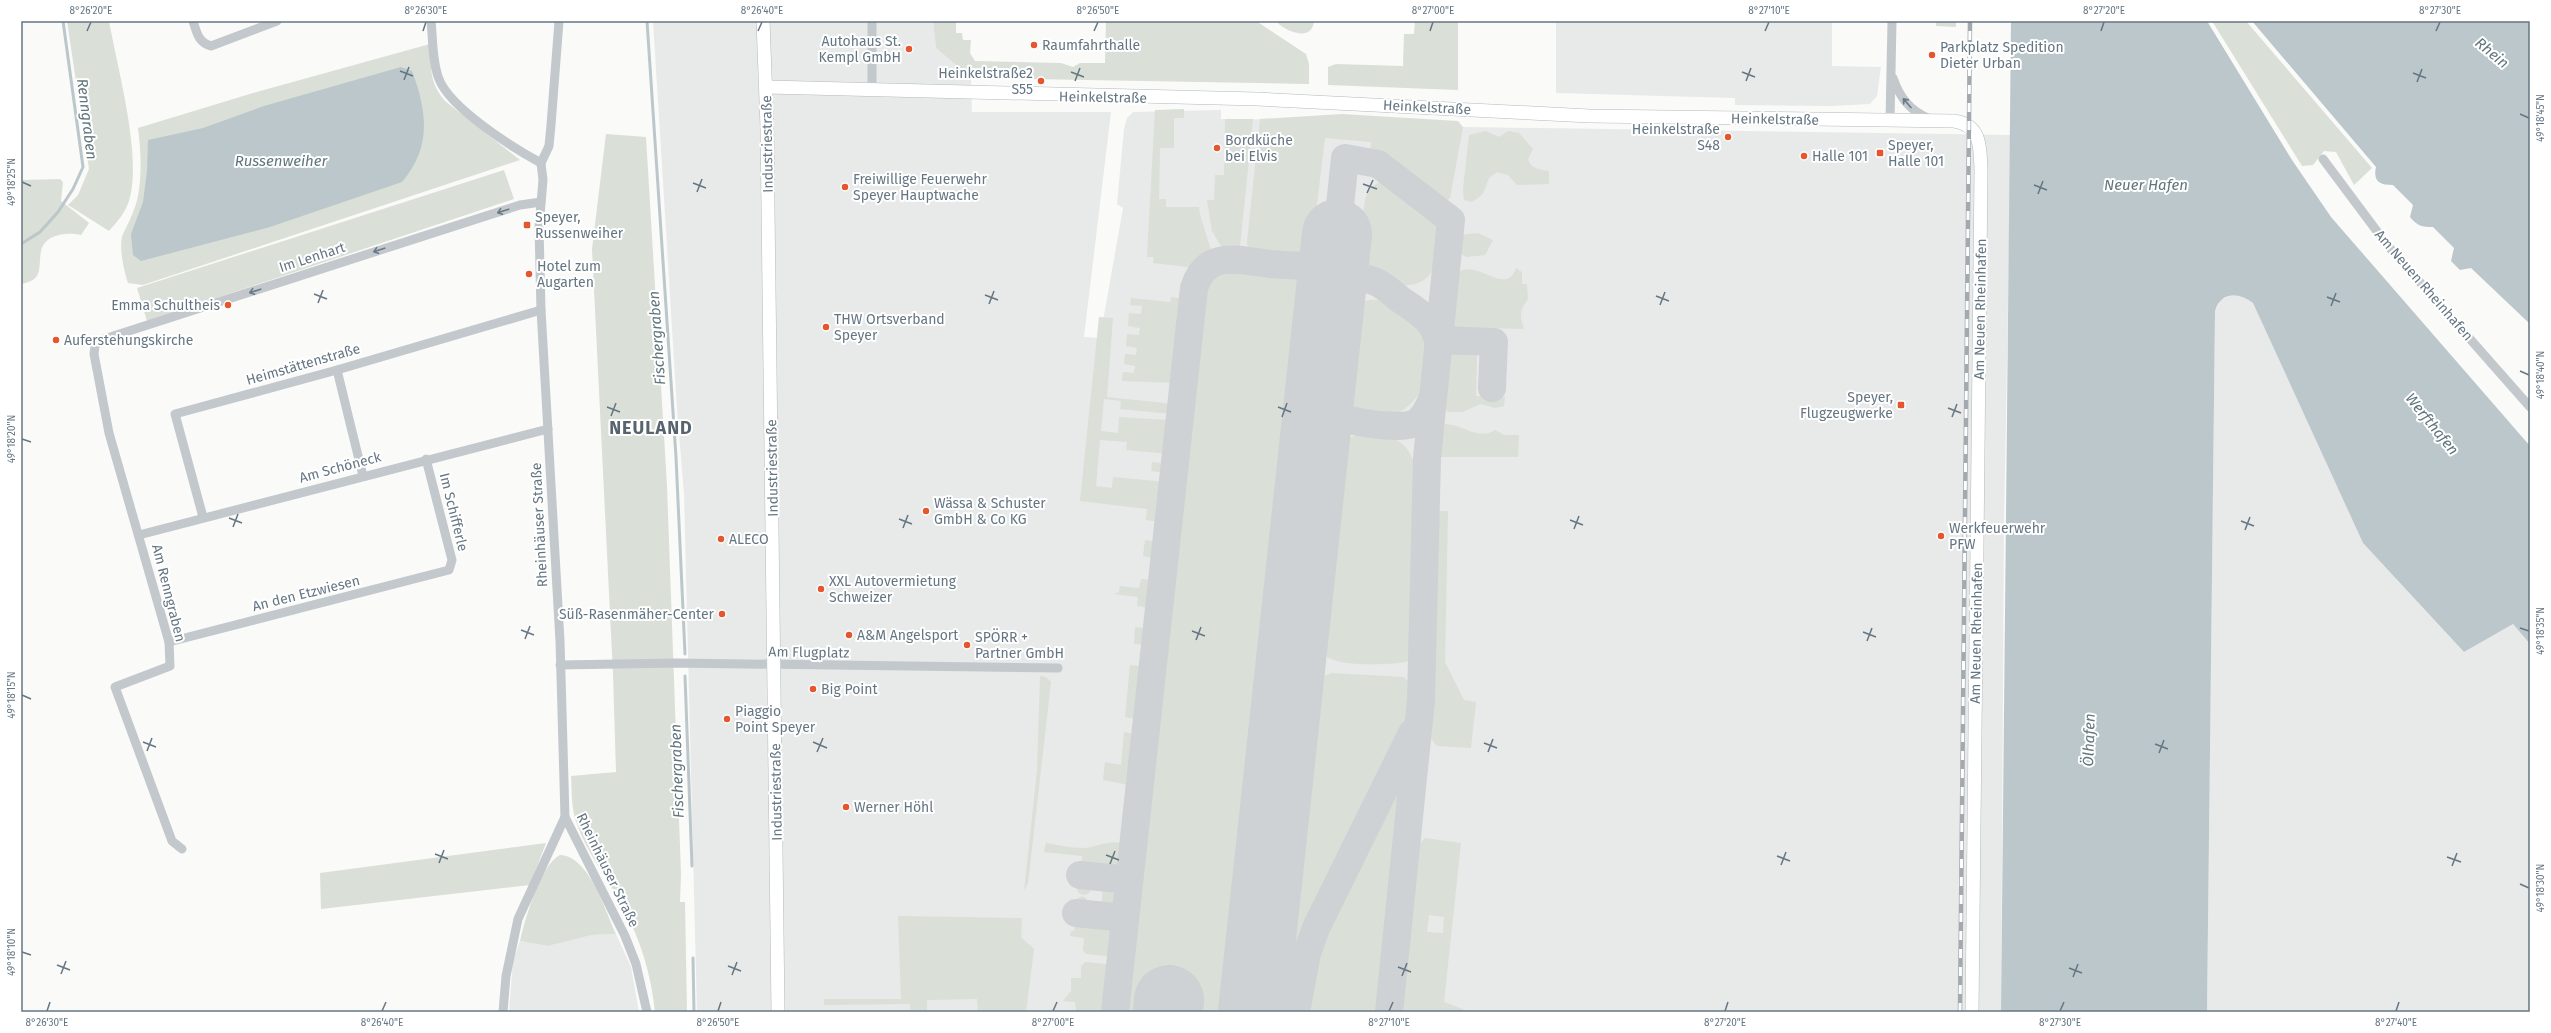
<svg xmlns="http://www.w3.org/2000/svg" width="2551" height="1033" viewBox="0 0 2551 1033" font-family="'Fira Sans',sans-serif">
<rect width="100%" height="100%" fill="#fafaf8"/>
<g fill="#e8e9e9">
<path d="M653,21H933L936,48L971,78L972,112H1111L1084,337L1100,338L1123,208L1117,204L1124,129L1127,118L1133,112L1221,110V119L1385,121L1466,127L2011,135L2004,525L2001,1012H697L684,494L677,409Z"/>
<path d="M1556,21H1832V66L1881,67L1877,96L1870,104L1832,106L1735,105V98L1556,93Z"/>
<path d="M2232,294L2246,297L2253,303L2363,543L2464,652L2513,624L2530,644V1012H2207L2215,311L2221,300Z"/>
<path d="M616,934L631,967L639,1012H509L513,961L520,941L548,946L592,935Z"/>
</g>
<g fill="#dadfd7" fill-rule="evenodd">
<path d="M67,21H109C117,66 143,159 129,201C125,213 117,222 109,231L68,205L78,195L89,169Z"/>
<path d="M933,21H956V33H962L963,40H971L970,53L975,61L1061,63L1073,67L1080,63H1105L1106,21H1256L1306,54L1309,64V84L971,78L936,48Z"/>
<path d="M1276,21H1314C1312,43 1284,31 1276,21Z"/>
<path d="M1415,21H1458V90L1328,85V67L1336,64L1403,66L1404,34H1414Z"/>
<path d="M1936,21H1956V27L1936,26Z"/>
<path d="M2212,21H2246L2372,168L2354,185L2336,152L2324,151L2313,165L2302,166Z"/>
<path d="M430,44C431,68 429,82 445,101L520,160L143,285L128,283C124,271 118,245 123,234C129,222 135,210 138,196C142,173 141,152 138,128L253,93Z"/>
<path d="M1184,109V118H1174V148H1160L1159,199H1166V207H1199C1199,218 1214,252 1211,256C1207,261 1200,264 1196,268L1153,263L1154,257H1147L1155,110Z"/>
<path d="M1342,114L1458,121L1463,127L1450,198L1446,201L1433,197L1370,152L1371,142L1325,138L1311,253C1301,263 1265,260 1252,254L1248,249L1247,242L1260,119Z"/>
<path d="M1225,119H1253L1240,247L1231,253L1224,251L1212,231L1207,200H1214L1215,175H1224Z"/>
<path d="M1486,131L1499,137L1508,131L1519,133L1533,149L1528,159C1530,168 1540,170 1549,171V184L1517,185L1508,175L1497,172L1489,178L1483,194L1472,202L1464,200L1463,189L1469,135Z"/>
<path d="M606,134L646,137L667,486L681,874L680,902H685L687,1012H655C651,974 641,941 623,907C609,880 587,854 577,824C571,809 572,792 571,776L616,772L613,674L592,249Z"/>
<path d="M504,170L514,199L147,321L137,288Z"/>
<path d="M60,179L63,182L61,201L89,223L81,235C67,232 45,234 41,251C38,268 44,280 21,284V180Z"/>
<path d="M1378,183C1399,180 1440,213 1440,236C1442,310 1366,290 1361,245C1359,235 1362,224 1363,214C1365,201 1365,190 1378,183Z"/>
<path d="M1478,233L1493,240L1485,255L1467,257L1458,253L1456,248L1460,235Z"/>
<path d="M1232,266L1299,273L1306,277L1309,282L1230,1012H1121L1198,291L1210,272Z"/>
<path d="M1516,268L1522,272V284H1527L1528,299C1520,310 1519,315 1524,329L1489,328L1470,333L1457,332L1449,317L1454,275C1475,254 1506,299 1516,268Z"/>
<path d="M1171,297L1185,299L1176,383L1122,381L1123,372L1134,373L1135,366L1124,364L1125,354L1136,355L1137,348L1126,346L1127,334L1139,335L1140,328L1128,326L1129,313L1141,314L1142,306L1130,305L1131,298L1170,302Z"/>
<path d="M1369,300C1383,298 1393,306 1403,314C1414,323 1423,333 1426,346C1434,380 1413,421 1374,415C1366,414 1357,411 1353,404C1351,400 1345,393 1345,388C1344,377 1350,320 1354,310C1357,304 1363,302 1369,300Z"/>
<path d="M1099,317L1113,318L1107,397L1174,404L1172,414L1120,409L1121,401L1104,399L1101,431L1118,433L1119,417L1168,420L1172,425L1169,454L1126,450L1127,442L1100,440L1096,486L1112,488L1113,477L1166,482L1162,522L1146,520L1147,509L1080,501Z"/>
<path d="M1460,350H1468L1477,356L1476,396L1505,397L1504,406L1495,408L1481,404L1462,412H1448L1439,404C1442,387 1439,354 1460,350Z"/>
<path d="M1446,424C1464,425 1479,441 1495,430L1504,435H1519L1518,457H1435L1436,430Z"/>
<path d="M1369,432C1395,434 1412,445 1416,472L1413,651L1409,661C1395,665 1348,666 1334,660C1326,658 1320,651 1317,643L1338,454L1351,437Z"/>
<path d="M1152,462L1168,464L1167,473L1151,471Z"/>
<path d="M1434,511H1448L1445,662L1464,700L1476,702L1471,748L1437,746L1428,735Z"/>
<path d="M1145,540L1160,542L1158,559L1143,556Z"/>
<path d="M1141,579L1155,580L1152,608L1137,606L1138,597L1114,594L1119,592L1120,586L1139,588Z"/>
<path d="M1135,627L1150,629L1148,645L1134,644Z"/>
<path d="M1130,665L1146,667L1141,714L1137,719L1125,717Z"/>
<path d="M1332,673L1404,677L1413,687L1409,716L1400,745L1306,934L1285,1012H1277L1312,687L1316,679Z"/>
<path d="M1040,676L1046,677L1051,682L1028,883L1024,891L1037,771Z"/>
<path d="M1124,732L1134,734L1138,742L1134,782L1129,785L1103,780L1105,762L1121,765Z"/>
<path d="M1394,791L1400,792L1404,800L1381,1012H1306L1309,977L1321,931L1386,800Z"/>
<path d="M1425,838L1461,843L1444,1002L1470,1012H1398L1416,847ZM1429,915L1444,917L1443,933L1427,932Z"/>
<path d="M546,843L530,885L321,909L320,873Z"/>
<path d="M1046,843C1058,845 1071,848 1084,848C1097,848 1114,836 1127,847L1124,869L1118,873L1081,869L1082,856L1044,852Z"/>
<path d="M560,855C589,856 605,910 616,934L592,935L548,946L520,941C525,920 540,865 560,855Z"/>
<circle cx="1084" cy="888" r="7"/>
<path d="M1106,883L1117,885L1122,890L1118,909L1101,908L1103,887Z"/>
<circle cx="1082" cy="902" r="5.5"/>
<path d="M898,916L1022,918L1021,937L1034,949L1026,1012H978L977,999L927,1000V1010H910V1004L824,1005V999H901Z"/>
<path d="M1076,919L1117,926L1115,957L1086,954L1083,950L1084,938L1070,936L1071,931H1074Z"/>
<path d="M1085,962L1114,965L1108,1012H1076L1075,1002L1063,1001L1071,991V978H1081V966Z"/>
</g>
<g fill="#bbc7cb">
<path d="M2011,21H2207L2292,160L2331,217L2530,446V644L2513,624L2464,652L2363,543L2253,303C2239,292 2221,291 2215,311L2207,1012H2001Z"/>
<path d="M2252,21H2530V324L2471,268L2460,270L2451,261L2454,248L2433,227C2422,227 2417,226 2410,217L2413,205L2393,185C2379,185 2373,181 2376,167Z"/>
<path d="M401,67L412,71C427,111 432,147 402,182L270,227L141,261L133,255L131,234L143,202L147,171L148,140L203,128L264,106Z"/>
</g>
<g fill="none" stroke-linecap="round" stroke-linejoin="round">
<g stroke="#bbc7cb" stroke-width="3">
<path d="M647,21L676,457L685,654"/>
<path d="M21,244L40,232L58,212L73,189L83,167L63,21"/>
<path d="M685,676L692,866"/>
<path d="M693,958L694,1012"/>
</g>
<g stroke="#ced2d4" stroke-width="28">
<path d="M1337,234L1345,158L1378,164L1451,220L1427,458L1421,700L1389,1012"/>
<path d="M1329,307C1337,288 1354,272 1376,282C1385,286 1393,294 1401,300C1420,313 1435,321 1439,345"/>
<path d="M1439,340L1494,342L1492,388"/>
<path d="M1321,382C1323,394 1324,406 1334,413C1346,423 1401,430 1415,423C1424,418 1428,409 1431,401"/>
<path d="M1314,445L1327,428L1346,420"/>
<path d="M1080,875L1129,880"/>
<path d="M1076,913L1125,918"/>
<path d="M1115,1012L1194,288C1206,249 1239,260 1270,264C1286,266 1304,264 1319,269L1330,281L1331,294"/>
<path d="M1296,1012L1307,953L1316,928L1412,733"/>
</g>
<g stroke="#ced2d4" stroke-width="70">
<path d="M1168,1012L1169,1000"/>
<path d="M1253,1012L1337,234"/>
</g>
<defs>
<g id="secondary">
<path d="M763,21L767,127L778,1012"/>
<path d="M767,87L1257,99L1590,116L1954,121C1982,125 1980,148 1981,171L1972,1012"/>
</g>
</defs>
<use href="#secondary" stroke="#b3babf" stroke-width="14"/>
<g stroke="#c3c8cc" stroke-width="9">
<path d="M193,21C197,33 198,42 211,46L277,21"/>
<path d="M431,21C433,39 432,62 439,79C450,108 513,148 541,163"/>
<path d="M559,21L551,125L549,146L541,163L543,180L539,227L541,310L560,641L565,817L625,936L636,964L647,1012"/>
<path d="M872,21V89"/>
<path d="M1893,78C1900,98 1910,111 1930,119"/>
<path d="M1890,121L1892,21"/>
<path d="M2323,159L2388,246L2530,407"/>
<path d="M337,370L363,476"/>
<path d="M203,517L175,414L337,370L541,310"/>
<path d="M139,535L548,429"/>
<path d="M169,642L449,570L452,560L426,459"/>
<path d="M560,665L677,663L1058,668"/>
<path d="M182,849L172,841L115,687L170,666L169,642L109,433L94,354L95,346L101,340L520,205L541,202"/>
<path d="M503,1012L506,976L518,919L565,817"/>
</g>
<use href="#secondary" stroke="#fff" stroke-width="13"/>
<defs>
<path id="rail" d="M1960,1012L1970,21"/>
</defs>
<use href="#rail" stroke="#a2aab0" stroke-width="4.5"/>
<use href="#rail" stroke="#fff" stroke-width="3" stroke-dasharray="9" stroke-linecap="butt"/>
</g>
<defs><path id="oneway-shaft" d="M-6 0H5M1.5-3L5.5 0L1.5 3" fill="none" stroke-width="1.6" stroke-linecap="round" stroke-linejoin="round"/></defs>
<g stroke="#6a7a87">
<use href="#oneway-shaft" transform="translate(1907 103) rotate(-131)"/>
<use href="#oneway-shaft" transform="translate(503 211) rotate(162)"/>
<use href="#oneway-shaft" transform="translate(379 250) rotate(162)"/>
<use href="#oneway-shaft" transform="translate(255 291) rotate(162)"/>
</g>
<path fill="none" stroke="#657683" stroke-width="1.5" d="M87,31L91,22M423,31L426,22M758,31L762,22M1094,31L1098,22M1430,31L1433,22M1765,31L1769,22M2101,31L2104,22M2436,31L2440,22M400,71L413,76M1071,72L1084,77M1742,72L1755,77M2413,73L2426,78M404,80L409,67M1075,81L1080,68M1746,81L1751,68M2417,82L2422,69M2520,114L2529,118M22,182L31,186M693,183L706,188M1363,184L1377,189M2034,185L2047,190M697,192L702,179M1367,193L1373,180M2038,194L2043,181M314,294L327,299M985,295L998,300M1656,296L1669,301M2327,297L2340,302M318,303L323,290M989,304L994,291M1660,305L1665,292M2331,306L2336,293M2520,371L2529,375M607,407L620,412M1278,407L1291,412M1948,408L1961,413M611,416L616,403M1282,417L1287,403M1952,417L1957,404M22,439L31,442M229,518L242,523M899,519L912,524M1570,520L1583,525M2241,521L2254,526M233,527L238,514M903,528L908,515M1574,529L1579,516M2245,530L2250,517M2520,628L2529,631M521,630L534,635M1192,631L1205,636M1863,632L1876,637M525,639L530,626M1196,640L1201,627M1867,641L1872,628M22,695L31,699M143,742L156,747M813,742L827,748M1484,743L1497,748M2155,744L2168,749M147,751L152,738M817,752L823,738M1488,752L1493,739M2159,753L2164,740M435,854L448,859M1106,855L1119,860M1777,856L1790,861M2447,857L2461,862M439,863L444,850M1110,864L1115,851M1781,865L1786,852M2452,866L2457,853M2520,884L2529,888M22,952L31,955M57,965L70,970M728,966L741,971M1398,967L1411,972M2069,968L2082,973M61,974L66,961M732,975L737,962M1402,976L1407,963M2073,977L2078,964M47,1011L50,1002M382,1011L386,1002M718,1011L721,1002M1053,1011L1057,1002M1389,1011L1393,1002M1725,1011L1728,1002M2060,1011L2064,1002M2396,1011L2399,1002"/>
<g fill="#e4572e" stroke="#fff" stroke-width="1.5">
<circle cx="1034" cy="45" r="4"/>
<circle cx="909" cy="49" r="4"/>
<circle cx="1932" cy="55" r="4"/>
<circle cx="1041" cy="81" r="4"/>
<circle cx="1728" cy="137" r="4"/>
<circle cx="1217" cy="148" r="4"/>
<rect x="1876" y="149" width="8" height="8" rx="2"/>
<circle cx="1804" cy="156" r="4"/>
<circle cx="845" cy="187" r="4"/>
<rect x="523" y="221" width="8" height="8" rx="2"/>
<circle cx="529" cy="274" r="4"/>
<circle cx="228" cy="305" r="4"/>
<circle cx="826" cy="327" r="4"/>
<circle cx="56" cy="340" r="4"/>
<rect x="1897" y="401" width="8" height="8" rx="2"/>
<circle cx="926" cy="511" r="4"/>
<circle cx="1941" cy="536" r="4"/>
<circle cx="721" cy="539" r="4"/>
<circle cx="821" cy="589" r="4"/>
<circle cx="722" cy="614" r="4"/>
<circle cx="849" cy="635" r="4"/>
<circle cx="967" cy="645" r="4"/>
<circle cx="813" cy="689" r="4"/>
<circle cx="727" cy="719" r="4"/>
<circle cx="846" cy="807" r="4"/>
</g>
<g text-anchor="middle" stroke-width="4" stroke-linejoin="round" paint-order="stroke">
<g font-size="14" fill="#657683" stroke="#fff" text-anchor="start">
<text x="901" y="46" text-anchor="end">Autohaus St.<tspan x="901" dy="16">Kempl GmbH</tspan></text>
<text x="1042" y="50">Raumfahrthalle</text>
<text x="1940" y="52">Parkplatz Spedition<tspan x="1940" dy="16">Dieter Urban</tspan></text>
<text x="1033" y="78" text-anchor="end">Heinkelstraße2<tspan x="1033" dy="16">S55</tspan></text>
<text x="1720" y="134" text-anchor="end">Heinkelstraße<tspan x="1720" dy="16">S48</tspan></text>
<text x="1225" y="145">Bordküche<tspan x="1225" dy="16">bei Elvis</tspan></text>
<text x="1888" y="150">Speyer,<tspan x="1888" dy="16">Halle 101</tspan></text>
<text x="1812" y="161">Halle 101</text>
<text x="853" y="184">Freiwillige Feuerwehr<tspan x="853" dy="16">Speyer Hauptwache</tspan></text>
<text x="535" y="222">Speyer,<tspan x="535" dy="16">Russenweiher</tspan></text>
<text x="537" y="271">Hotel zum<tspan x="537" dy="16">Augarten</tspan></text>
<text x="220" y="310" text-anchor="end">Emma Schultheis</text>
<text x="834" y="324">THW Ortsverband<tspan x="834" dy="16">Speyer</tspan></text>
<text x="64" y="345">Auferstehungskirche</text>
<text x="1893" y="402" text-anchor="end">Speyer,<tspan x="1893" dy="16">Flugzeugwerke</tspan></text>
<text x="934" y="508">Wässa &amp; Schuster<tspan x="934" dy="16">GmbH &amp; Co KG</tspan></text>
<text x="1949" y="533">Werkfeuerwehr<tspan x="1949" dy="16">PFW</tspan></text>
<text x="729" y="544">ALECO</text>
<text x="829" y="586">XXL Autovermietung<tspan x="829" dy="16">Schweizer</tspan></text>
<text x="714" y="619" text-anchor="end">Süß-Rasenmäher-Center</text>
<text x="857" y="640">A&amp;M Angelsport</text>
<text x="975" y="642">SPÖRR +<tspan x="975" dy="16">Partner GmbH</tspan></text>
<text x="821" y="694">Big Point</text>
<text x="735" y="716">Piaggio<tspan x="735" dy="16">Point Speyer</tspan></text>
<text x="854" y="812">Werner Höhl</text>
</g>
<g font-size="14" fill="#657683" stroke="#fff">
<text transform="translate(1103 97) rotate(1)" y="5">Heinkelstraße</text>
<text transform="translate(1427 107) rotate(3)" y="5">Heinkelstraße</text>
<text transform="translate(1775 119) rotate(1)" y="5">Heinkelstraße</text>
<text transform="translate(767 144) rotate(-91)" y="5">Industriestraße</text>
<text transform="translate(312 257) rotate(-18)" y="5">Im Lenhart</text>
<text transform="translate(2424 285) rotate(49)" y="5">Am Neuen Rheinhafen</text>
<text transform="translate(1980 309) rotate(-89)" y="5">Am Neuen Rheinhafen</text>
<text transform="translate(303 364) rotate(-16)" y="5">Heimstättenstraße</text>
<text transform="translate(340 467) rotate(-15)" y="5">Am Schöneck</text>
<text transform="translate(772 468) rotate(-91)" y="5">Industriestraße</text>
<text transform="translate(454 512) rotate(76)" y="5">Im Schifferle</text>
<text transform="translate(539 525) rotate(-93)" y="5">Rheinhäuser Straße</text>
<text transform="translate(169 593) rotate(76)" y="5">Am Renngraben</text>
<text transform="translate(306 593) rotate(-14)" y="5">An den Etzwiesen</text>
<text transform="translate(1976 633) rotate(-89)" y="5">Am Neuen Rheinhafen</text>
<text transform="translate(809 652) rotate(1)" y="5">Am Flugplatz</text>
<text transform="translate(776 792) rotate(-91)" y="5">Industriestraße</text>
<text transform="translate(608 870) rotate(64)" y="5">Rheinhäuser Straße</text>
</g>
<g font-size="15" font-style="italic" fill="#60757c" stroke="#fff">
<text transform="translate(2492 53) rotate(40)" y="5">Rhein</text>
<text transform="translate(87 119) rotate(83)" y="5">Renngraben</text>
<text x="281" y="166">Russenweiher</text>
<text x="2146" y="190">Neuer Hafen</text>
<text transform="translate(657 338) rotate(-94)" y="5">Fischergraben</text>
<text transform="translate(2432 424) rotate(51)" y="5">Werfthafen</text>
<text transform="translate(2089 740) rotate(-88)" y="5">Ölhafen</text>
<text transform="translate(677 771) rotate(-92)" y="5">Fischergraben</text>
</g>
<g font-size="18" font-weight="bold" letter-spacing="1" fill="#57646e" stroke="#fff">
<text x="651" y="434">NEULAND</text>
</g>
</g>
<rect width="2551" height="1033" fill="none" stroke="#ffffff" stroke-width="44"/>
<rect x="22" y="22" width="2507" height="989" fill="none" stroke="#657683" stroke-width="1.5"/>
<g font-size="10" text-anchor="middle" fill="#657683">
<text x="91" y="14">8°26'20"E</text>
<text x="426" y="14">8°26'30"E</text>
<text x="762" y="14">8°26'40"E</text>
<text x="1098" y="14">8°26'50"E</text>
<text x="1433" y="14">8°27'00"E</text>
<text x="1769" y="14">8°27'10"E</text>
<text x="2104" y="14">8°27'20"E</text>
<text x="2440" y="14">8°27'30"E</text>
<text transform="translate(2540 118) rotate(-90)" y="4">49°18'45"N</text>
<text transform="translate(11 182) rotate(-90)" y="4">49°18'25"N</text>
<text transform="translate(2540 375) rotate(-90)" y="4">49°18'40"N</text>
<text transform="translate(11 439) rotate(-90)" y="4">49°18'20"N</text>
<text transform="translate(2540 631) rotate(-90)" y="4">49°18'35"N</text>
<text transform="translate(11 695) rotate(-90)" y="4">49°18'15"N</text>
<text transform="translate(2540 888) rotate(-90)" y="4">49°18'30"N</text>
<text transform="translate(11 952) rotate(-90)" y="4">49°18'10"N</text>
<text x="47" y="1026">8°26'30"E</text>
<text x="382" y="1026">8°26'40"E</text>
<text x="718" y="1026">8°26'50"E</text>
<text x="1053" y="1026">8°27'00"E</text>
<text x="1389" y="1026">8°27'10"E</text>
<text x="1725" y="1026">8°27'20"E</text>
<text x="2060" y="1026">8°27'30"E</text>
<text x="2396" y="1026">8°27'40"E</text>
</g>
</svg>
